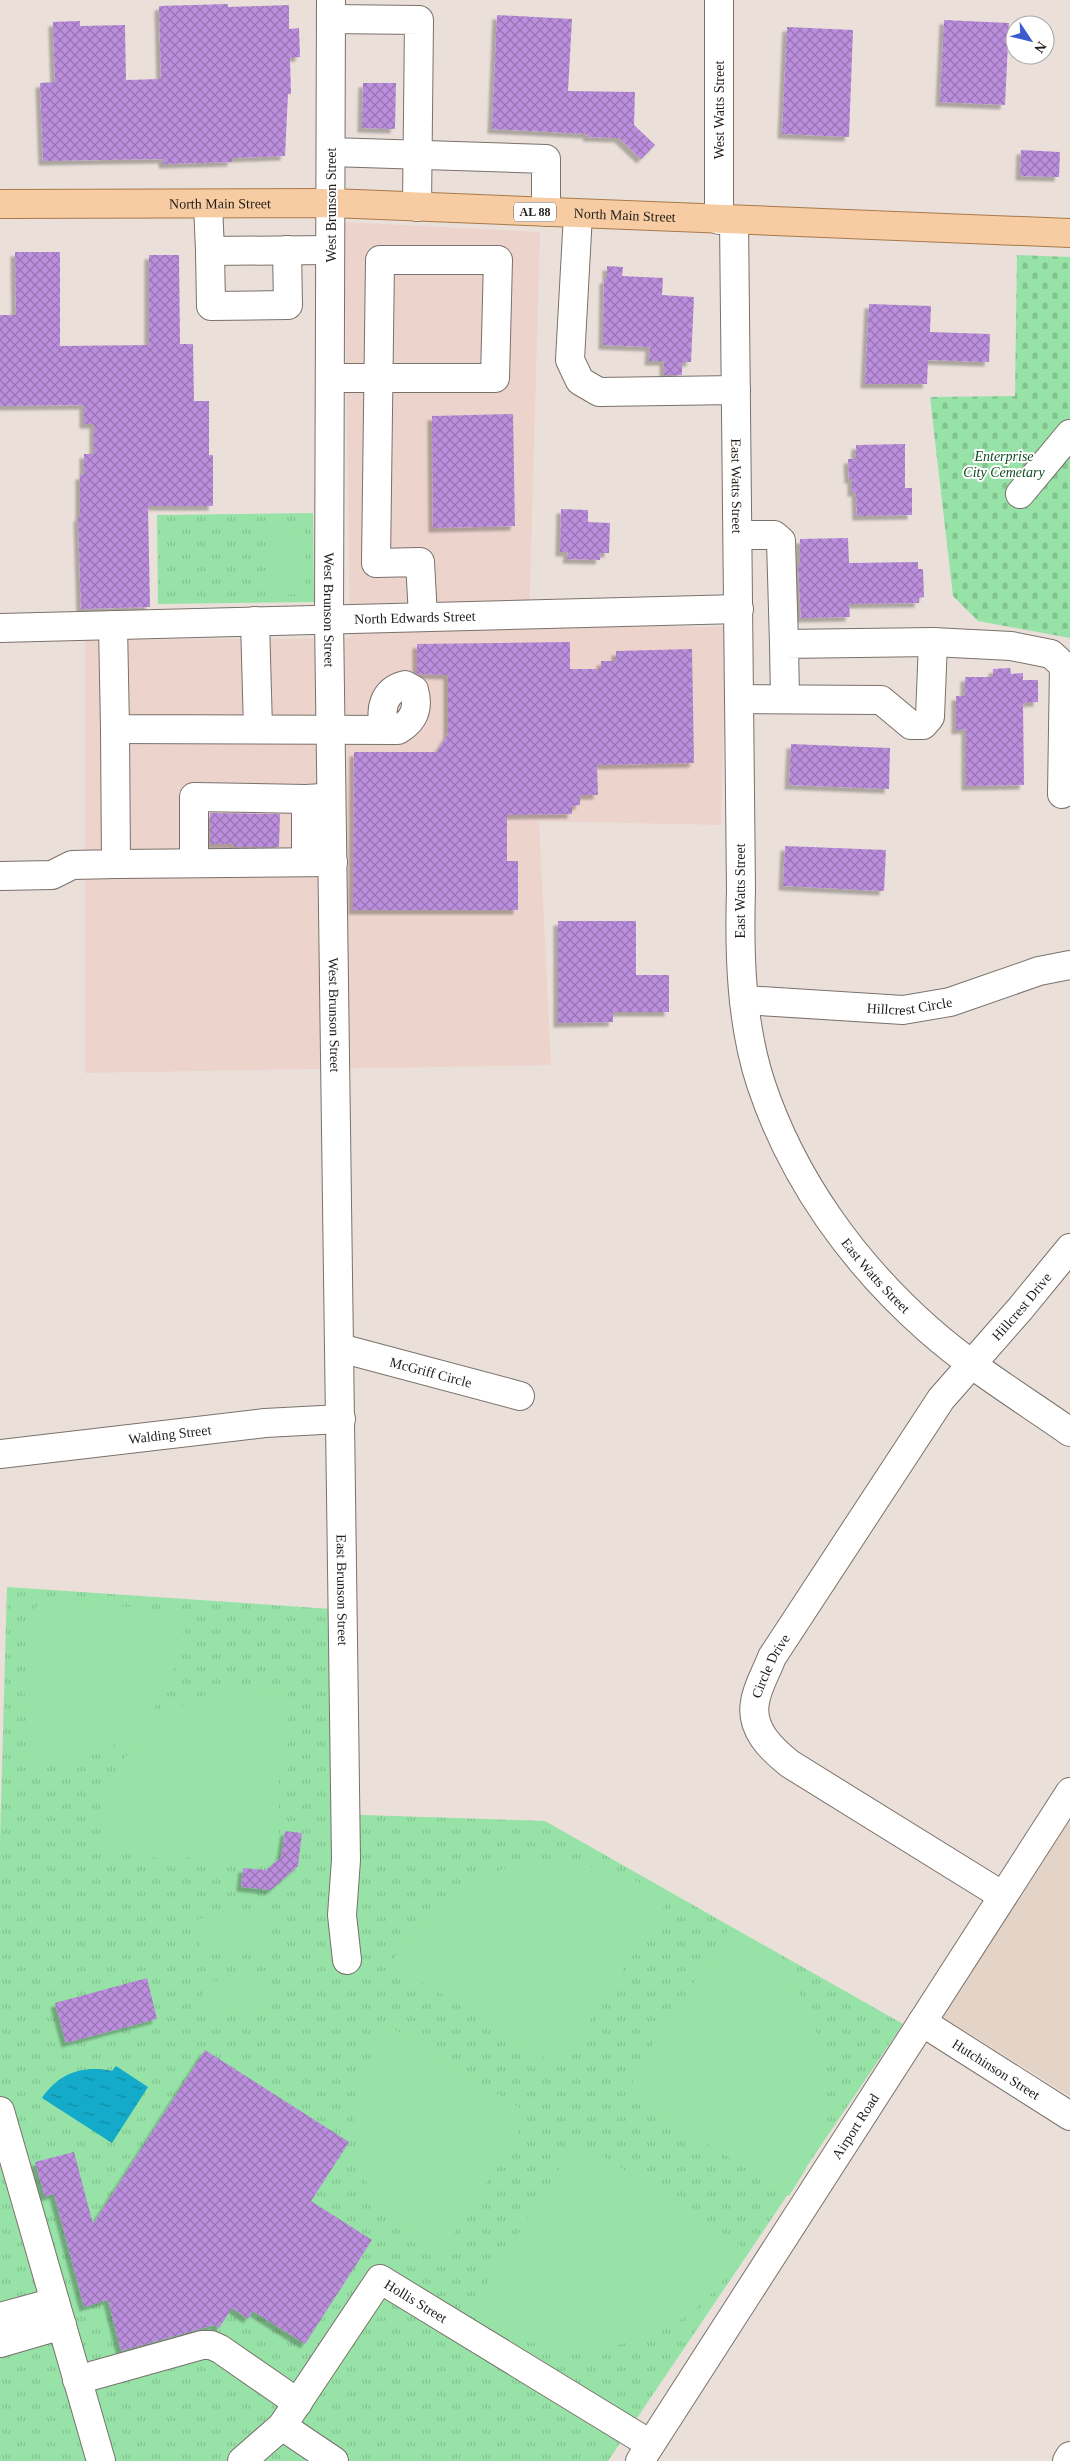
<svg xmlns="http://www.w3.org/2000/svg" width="1070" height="2461" viewBox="0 0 1070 2461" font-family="'Times New Roman',serif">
<defs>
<pattern id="grass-tufts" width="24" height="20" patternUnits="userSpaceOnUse" patternTransform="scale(1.25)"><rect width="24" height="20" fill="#97e3a7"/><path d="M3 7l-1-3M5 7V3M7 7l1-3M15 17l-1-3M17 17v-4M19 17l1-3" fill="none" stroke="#82c28f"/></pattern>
<pattern id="cemetery-stones" width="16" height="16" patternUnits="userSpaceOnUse" patternTransform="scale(1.25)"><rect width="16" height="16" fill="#97e3a7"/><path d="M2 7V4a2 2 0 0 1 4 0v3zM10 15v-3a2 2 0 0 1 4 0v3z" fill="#82c28f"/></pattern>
<pattern id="water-ripples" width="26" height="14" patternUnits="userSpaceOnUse" patternTransform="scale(1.25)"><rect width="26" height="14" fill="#13abc9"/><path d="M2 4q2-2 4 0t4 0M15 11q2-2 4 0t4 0" fill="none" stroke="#118ba2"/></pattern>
<pattern id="building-cross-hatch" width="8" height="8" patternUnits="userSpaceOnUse" patternTransform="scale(1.25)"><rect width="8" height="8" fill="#bb8fdd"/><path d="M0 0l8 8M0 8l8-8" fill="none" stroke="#9874b2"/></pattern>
<filter id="shadow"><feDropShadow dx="-4.5" dy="4.5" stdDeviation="1" flood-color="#0004"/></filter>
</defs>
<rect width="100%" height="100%" fill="#eae0d9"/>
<path fill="#e4d3c7" d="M1070,1820V2096L943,2017Z"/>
<path fill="#ecd3cb" d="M344,222L540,232L529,625L726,627L721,825L539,821L551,1065L85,1073V640L350,638Z"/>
<g fill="url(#grass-tufts)">
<path d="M313,513L314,602L158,604L157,515Z"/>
<path d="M7,1587L332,1609L333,1814L545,1821L903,2024L608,2461H0V1841Z"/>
</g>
<path fill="url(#cemetery-stones)" d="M1017,255L1070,257V638L978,621L953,596L930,397L1015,396Z"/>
<g fill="#97e3a7">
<path d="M305,528L306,594L269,595L267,529Z"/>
<path d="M95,1602L186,1616C175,1710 127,1763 29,1765L24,1683L28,1619L39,1603Z"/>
<path d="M247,1687L288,1692V1774L279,1775V1855L266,1866L186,1857L185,1865L99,1845C102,1824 104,1802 111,1781C128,1740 181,1699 224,1689C231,1687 239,1687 247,1687Z"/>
<path d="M551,1861C595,1865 631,1876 670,1898L564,2060L551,2062L391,1963C432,1898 473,1867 551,1861Z"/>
<path d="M265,1913L268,1946L200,1952L197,1919Z"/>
<path d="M729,1929C741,1937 756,1944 767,1954C821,2000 841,2091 812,2156C806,2170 797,2183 789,2196L635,2098L632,2076Z"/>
<path d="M270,1975L272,2008L205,2014L202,1982Z"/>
<path d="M386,2024L522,2109V2126L441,2254C420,2243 399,2230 383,2211C359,2180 348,2129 358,2091C365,2068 376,2046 386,2024Z"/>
<path d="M591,2148L746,2249C733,2266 721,2285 705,2300C653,2351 562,2365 498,2329C488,2324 479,2317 470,2310L569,2153Z"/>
</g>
<path fill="url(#water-ripples)" d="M116,2066L148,2087L112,2143L42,2098C59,2073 83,2065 112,2071Z"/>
<g fill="url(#building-cross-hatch)" filter="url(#shadow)">
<path d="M228,4V7L289,5V29L299,28L300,57L290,58L291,94H288L285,156L232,158V162L163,164V159L43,161L40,83L55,82L53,22L80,21V26L125,25L126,80L161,79L159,6Z"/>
<path d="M497,15L572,19L568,91L635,92L634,125L655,145L641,159L619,138L587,137L588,134L492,129Z"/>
<path d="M944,20L1009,23L1005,105L940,102Z"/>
<path d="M787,27L853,30L849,137L782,134Z"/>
<path d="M363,83H396L395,129L362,128Z"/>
<path d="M1021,150L1060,152L1059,177L1020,176Z"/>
<path d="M15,252H60V346L149,345V255H179L180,344H193L194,401H209V455H213V506H148L150,607L81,609L78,517H80V475H84V454H94V424H84V405L0,406V315H16Z"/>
<path d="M607,266L623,267L622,276L663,278L662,295L694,297L691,362H682V375H664V361H649L650,347L603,345L604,279H607Z"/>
<path d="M869,304L931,306L930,332L990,334L989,362L928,360L927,384H865Z"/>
<path d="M513,414L515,526L433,528L432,416Z"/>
<path d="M905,444V488H912V515L857,516L856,492H852V479H849L848,459H856V445Z"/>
<path d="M561,509L588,510V522L610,523L609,553H601L600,560L567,559L568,552H560Z"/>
<path d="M848,538L849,563L918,562V569H923L924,597L919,598V603L849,604L850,617L801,618L798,565H800V539Z"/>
<path d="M570,642V669H601V661H616V651L692,649L694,763L597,765L598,795H580V805L572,806V814L507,815V861H518V910H353L354,752H437L448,734V675L417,674V644Z"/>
<path d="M1010,668L1011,674L1023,673V680H1038V702L1023,703L1024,785L966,786V729L956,730V696H965V677H993V669Z"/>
<path d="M791,744L890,748L889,789L789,785Z"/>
<path d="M210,813L280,814L279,847H234V844H210Z"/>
<path d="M785,846L886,850L884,891L783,886Z"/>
<path d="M558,921H636V975H669V1012H613V1022L558,1023Z"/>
<path d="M285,1831L302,1833L298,1866L271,1890L241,1887L243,1868L266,1870L281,1857Z"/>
<path d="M147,1978L157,2019L66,2043L55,2003Z"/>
<path d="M205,2050L349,2142L311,2201L372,2240L305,2344L253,2311L248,2319L232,2308L219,2328L215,2325L121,2351L108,2300L84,2307L54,2194L45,2197L35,2162L74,2152L93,2224Z"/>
</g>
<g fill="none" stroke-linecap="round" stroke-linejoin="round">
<defs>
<g id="minor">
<path id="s1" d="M331,0L329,618L346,1860L342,1915L347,1960"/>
<path d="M719,0V220"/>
<path d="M331,19L419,20L417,207"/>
<path d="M331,152L546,159V212"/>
<path d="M208,204L210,251L330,250"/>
<path d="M578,214L570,360L580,381L599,392L736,390"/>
<path id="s2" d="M734,220L741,890C739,954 741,1023 761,1084C793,1180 854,1264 929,1330C972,1368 1023,1399 1070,1432"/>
<path d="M210,251L211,306L288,305L287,250"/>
<path d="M330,378H495L498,260H380L376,563L420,562L423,616"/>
<path d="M1020,494L1070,434"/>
<path d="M738,535H774L781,541L784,644"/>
<path d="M255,621L258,729"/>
<path d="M113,625L115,729L398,730C415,720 419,708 414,690L405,685C384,690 378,710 386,729"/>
<path id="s3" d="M0,628L739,609"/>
<path d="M739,699L881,700L911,725H923L930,717L933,642"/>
<path d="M785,699L784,644L933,642L1011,646L1051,654L1064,666L1062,794"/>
<path d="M306,862V799L323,798"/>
<path d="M194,863V797L306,799"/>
<path d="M116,864L333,862"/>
<path d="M0,876L52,875L72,865L116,864L115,729"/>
<path id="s4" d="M744,1000L903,1010L950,1002L1039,971L1070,965"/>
<path id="s5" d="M340,1348L520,1396"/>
<path id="s6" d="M0,1454L265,1423L341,1419"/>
<path id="s7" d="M1003,1896L790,1764C771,1749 750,1729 755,1702C757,1687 767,1671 772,1657L941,1399L1020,1309L1070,1248"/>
<path id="s8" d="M922,2022L1070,2116"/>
<path d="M0,2111L101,2461"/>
<path d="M0,2317L55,2302"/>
<path d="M0,2343L62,2325"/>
<path d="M77,2380L202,2345H211L220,2349L298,2403"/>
<path d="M282,2426L334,2461"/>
<path id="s9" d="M242,2461L282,2426L380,2279L650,2444"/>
<path id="s10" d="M640,2461L1070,1792"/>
<path d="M1067,2461L1070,2456"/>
</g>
<g id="major">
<path id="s11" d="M0,204L331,203L1070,233"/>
</g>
</defs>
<use href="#minor" stroke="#7a716b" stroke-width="30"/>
<use href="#major" stroke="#a8794a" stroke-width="30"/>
<use href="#minor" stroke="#fff" stroke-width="28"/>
<use href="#major" stroke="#f7cca2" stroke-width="28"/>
</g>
<g text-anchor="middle" stroke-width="4" stroke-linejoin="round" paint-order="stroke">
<rect fill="#fff" stroke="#64615f" stroke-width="1" x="514" y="202.5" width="42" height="19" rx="4"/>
<g font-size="12" font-weight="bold" fill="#211d1b">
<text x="535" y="216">AL 88</text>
</g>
<g font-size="14" fill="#211d1b" stroke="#fff">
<text transform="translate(719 110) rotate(-90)" y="5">West Watts Street</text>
<text dy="5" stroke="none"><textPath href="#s11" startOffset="220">North Main Street</textPath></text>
<text transform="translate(331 205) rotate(-90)" y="5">West Brunson Street</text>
<text dy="5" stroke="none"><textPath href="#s11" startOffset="625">North Main Street</textPath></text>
<text dy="5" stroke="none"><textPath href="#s2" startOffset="266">East Watts Street</textPath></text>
<text dy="5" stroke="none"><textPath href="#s1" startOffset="610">West Brunson Street</textPath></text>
<text dy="5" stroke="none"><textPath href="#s3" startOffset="415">North Edwards Street</textPath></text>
<text transform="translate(740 891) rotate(-90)" y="5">East Watts Street</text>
<text dy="5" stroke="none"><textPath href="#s4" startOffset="166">Hillcrest Circle</textPath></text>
<text dy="5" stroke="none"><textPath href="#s1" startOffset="1015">West Brunson Street</textPath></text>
<text dy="5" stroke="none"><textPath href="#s2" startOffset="1091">East Watts Street</textPath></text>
<text dy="5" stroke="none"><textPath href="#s7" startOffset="805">Hillcrest Drive</textPath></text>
<text dy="5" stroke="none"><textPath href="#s5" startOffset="94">McGriff Circle</textPath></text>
<text dy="5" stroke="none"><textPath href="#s6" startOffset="171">Walding Street</textPath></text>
<text dy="5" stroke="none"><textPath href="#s1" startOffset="1590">East Brunson Street</textPath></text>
<text dy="5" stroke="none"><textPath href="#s7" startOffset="365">Circle Drive</textPath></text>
<text dy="5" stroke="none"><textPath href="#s8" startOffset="88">Hutchinson Street</textPath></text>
<text dy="5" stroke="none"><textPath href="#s10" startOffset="398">Airport Road</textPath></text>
<text dy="5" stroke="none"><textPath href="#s9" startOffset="272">Hollis Street</textPath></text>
</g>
<g font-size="14" font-style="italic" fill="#0f4b23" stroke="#fff">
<text x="1004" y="461">Enterprise<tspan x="1004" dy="16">City Cemetary</tspan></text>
</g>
</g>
<g transform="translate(1030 40) rotate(125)"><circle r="24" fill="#ffffff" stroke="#a6a5a4"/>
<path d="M0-4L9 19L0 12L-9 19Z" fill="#3c5bcd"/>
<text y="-8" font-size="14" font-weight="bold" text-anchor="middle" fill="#211d1b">N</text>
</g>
</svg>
